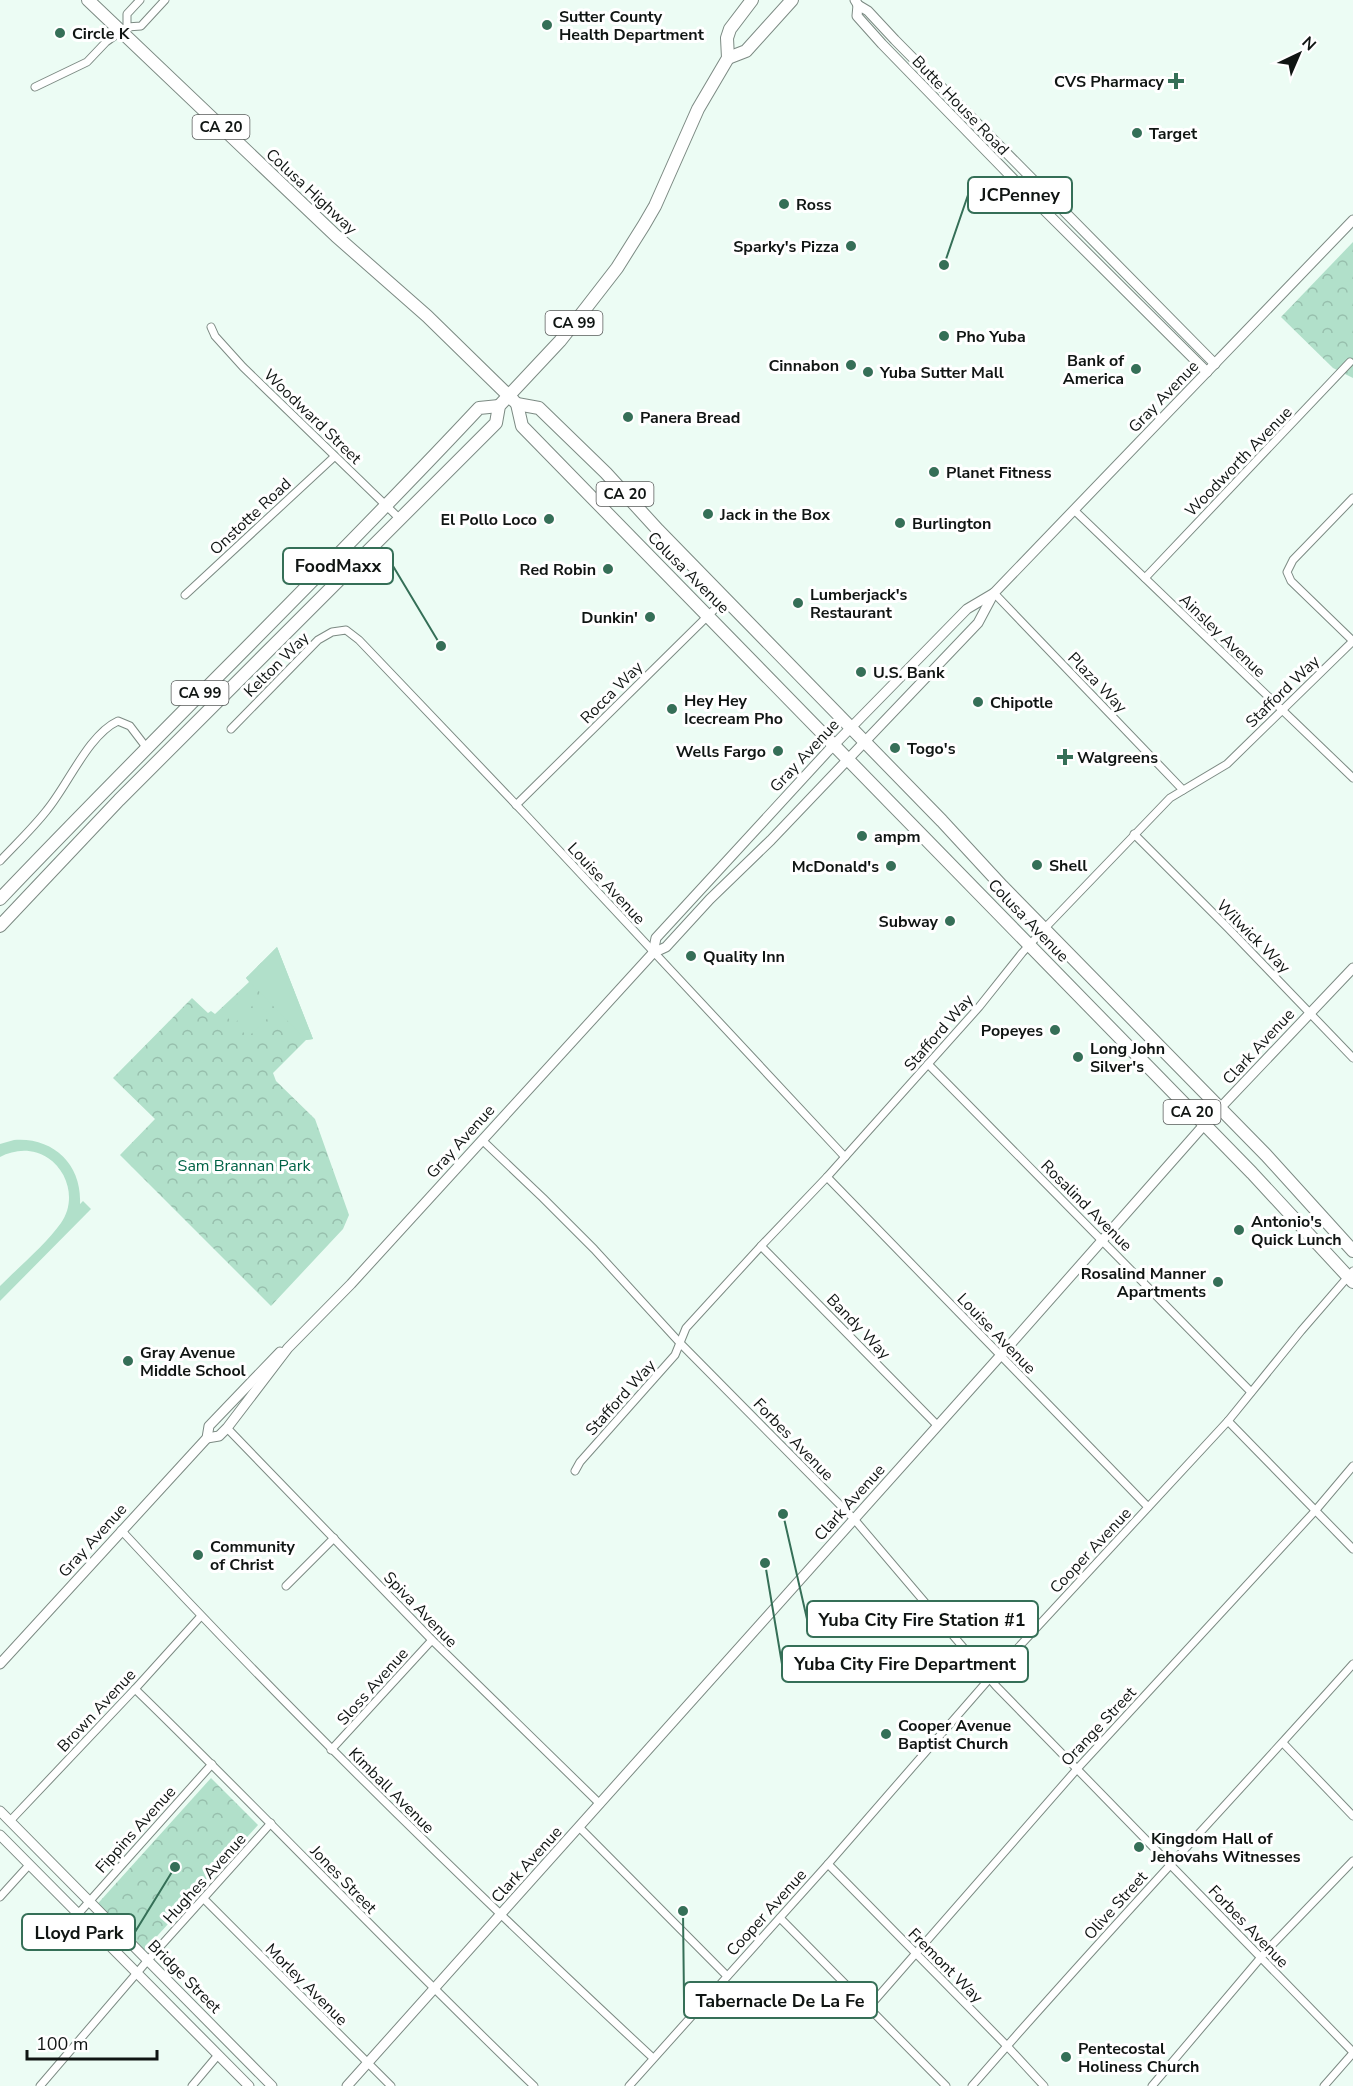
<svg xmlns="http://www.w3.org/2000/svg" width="1353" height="2086" viewBox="0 0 1353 2086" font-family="'Nunito Sans',sans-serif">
<defs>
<pattern id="park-crowns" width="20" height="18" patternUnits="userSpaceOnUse" patternTransform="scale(1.5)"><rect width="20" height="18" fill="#b1e0ca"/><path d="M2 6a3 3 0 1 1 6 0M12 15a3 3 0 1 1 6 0" fill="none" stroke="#97bfad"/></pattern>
</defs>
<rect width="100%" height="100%" fill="#ecfcf4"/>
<g fill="url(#park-crowns)">
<path d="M1353,242V378L1333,368L1281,317Z"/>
<path d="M277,947L313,1039L306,1040L273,1073L276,1081L315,1119L349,1215L343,1229L271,1306L120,1155L155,1119L113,1078L192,998L208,1013L211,1011L215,1014L249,982L246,978Z"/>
<path d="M211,1778L258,1825L139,1956L92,1910Z"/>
</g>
<g fill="#b1e0ca">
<path d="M277,947L313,1039L306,1040L246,978Z"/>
<path d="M246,992L256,1002L234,1024L224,1014Z"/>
<path d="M260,1005L270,1016L248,1037L238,1027Z"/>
<path d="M14,1140C53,1137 82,1164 80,1204L83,1201L91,1209L0,1301V1286C19,1267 46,1244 61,1223C76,1202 69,1172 48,1158C33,1148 15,1149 0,1157V1144Z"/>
</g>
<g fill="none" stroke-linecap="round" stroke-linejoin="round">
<defs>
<g id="street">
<path d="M127,27V14L140,0"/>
<path d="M35,87L87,62L106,42L127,27L141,26L165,0"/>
<path d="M211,327L215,336L243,367L401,520"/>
<path d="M1353,498L1293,560L1287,572L1291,581L1353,641"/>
<path d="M1074,510L1353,778"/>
<path d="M1145,578L1350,362"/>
<path d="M994,593L1183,790"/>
<path d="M185,595L334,457"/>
<path d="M231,729L318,640L332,632L346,630L359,640L525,814L845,1157"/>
<path d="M516,805L726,598"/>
<path d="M1134,834L1228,928L1353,1058"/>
<path d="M0,861C16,844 33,828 47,810C68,785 88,735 118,721L130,726L146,747"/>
<path d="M928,1064L1251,1392"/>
<path d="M482,1140L543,1198L594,1249L680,1343L854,1519L996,1686L1353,2052"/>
<path d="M827,1177L1148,1507"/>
<path d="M761,1246L937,1425"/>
<path d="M1228,1421L1353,1549"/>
<path d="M227,1428L432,1640L600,1804"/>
<path d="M575,1471L580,1462L675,1355L686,1328L761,1246L827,1177L979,1007L1022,953L1044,929L1170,798L1227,764L1353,641"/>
<path d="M121,1530C291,1714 470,1888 653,2058"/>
<path d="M286,1586L334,1538"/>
<path d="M135,1689C270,1820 398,1956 534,2086"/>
<path d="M1283,1743L1353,1816"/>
<path d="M331,1750L432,1640"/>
<path d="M10,1821L135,1689L201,1616"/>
<path d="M579,1827L727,1976"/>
<path d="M828,1864L1007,2046L1044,2086"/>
<path d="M0,1897L29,1865"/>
<path d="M204,1899L391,2086"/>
<path d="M79,1913L212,1764"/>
<path d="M780,1918L946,2086"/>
<path d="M868,2008L1077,1769L1315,1511L1353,1466"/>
<path d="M40,2086L148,1960L271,1823"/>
<path d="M192,2086L218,2055"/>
<path d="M629,2086L828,1864L990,1678L1228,1421L1301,1331L1353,1271"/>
<path d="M972,2086C1096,1943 1227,1805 1353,1664"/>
<path d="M1152,2086L1268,1949L1353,1861"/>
<path d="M1324,2086L1353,2053"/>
</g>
<g id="secondary">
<path d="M855,0L858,5L868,11L895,40L1215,364"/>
<path d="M858,5L857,16L882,44L1030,196L1207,372"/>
<path d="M653,953L656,938L828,751L967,609L994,593L1353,220"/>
<path d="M207,1438L219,1436L227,1428L288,1348L351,1284L653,953L666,947L710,899L771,840L978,623L994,593"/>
<path d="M0,1664L207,1438L209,1426L280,1352"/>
<path d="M0,1811L272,2086"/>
<path d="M0,1835L249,2086"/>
<path d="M347,2086L1001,1355L1204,1125L1353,968"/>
</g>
<g id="highway">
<path d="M88,0L336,236L427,316L514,401"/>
<path d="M728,58L746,51L792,0"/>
<path d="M517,404L522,426L1252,1173L1353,1282"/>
<path d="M517,404L539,408L606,473L658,530L942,821L1002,886L1266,1155L1353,1251"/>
<path d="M0,899C158,733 323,575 479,408L499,406"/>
<path d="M0,926L119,800L496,423L499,406L560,341L586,308L617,268L644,225L655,206L698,109L728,58L727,38L730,29L752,0"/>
</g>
</defs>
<use href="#street" stroke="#7c8a83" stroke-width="9"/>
<use href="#secondary" stroke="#7c8a83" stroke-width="11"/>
<use href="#highway" stroke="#7c8a83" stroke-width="14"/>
<use href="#street" stroke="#fff" stroke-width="7"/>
<use href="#secondary" stroke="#fff" stroke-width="9"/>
<use href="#highway" stroke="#fff" stroke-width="12"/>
</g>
<g fill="#356f57" stroke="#fff" stroke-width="2">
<circle cx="547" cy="25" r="6"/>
<circle cx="60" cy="33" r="6"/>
<path d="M1173 72h6v6h6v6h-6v6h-6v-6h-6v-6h6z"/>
<circle cx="1137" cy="133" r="6"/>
<circle cx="784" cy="204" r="6"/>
<circle cx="851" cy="246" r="6"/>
<circle cx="944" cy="336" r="6"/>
<circle cx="851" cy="365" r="6"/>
<circle cx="1136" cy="369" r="6"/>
<circle cx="868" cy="372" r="6"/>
<circle cx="628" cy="417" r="6"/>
<circle cx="934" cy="472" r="6"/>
<circle cx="708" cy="514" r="6"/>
<circle cx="549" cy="519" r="6"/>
<circle cx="900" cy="523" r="6"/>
<circle cx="608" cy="569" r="6"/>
<circle cx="798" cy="603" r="6"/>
<circle cx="650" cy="617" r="6"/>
<circle cx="861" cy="672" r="6"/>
<circle cx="978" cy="702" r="6"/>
<circle cx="672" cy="709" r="6"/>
<circle cx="895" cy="748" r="6"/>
<circle cx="778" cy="751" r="6"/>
<path d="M1062 748h6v6h6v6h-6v6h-6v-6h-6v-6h6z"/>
<circle cx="862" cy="836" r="6"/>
<circle cx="1037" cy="865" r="6"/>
<circle cx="891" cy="866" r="6"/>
<circle cx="950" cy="921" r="6"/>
<circle cx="691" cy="956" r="6"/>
<circle cx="1055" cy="1030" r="6"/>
<circle cx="1078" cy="1057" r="6"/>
<circle cx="1239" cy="1230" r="6"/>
<circle cx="1218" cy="1282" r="6"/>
<circle cx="128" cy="1361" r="6"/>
<circle cx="198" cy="1555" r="6"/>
<circle cx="886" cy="1734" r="6"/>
<circle cx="1139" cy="1847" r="6"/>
<circle cx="1066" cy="2057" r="6"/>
</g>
<g text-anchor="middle" stroke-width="6" stroke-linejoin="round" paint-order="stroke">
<g fill="#fff" stroke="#585b5a" stroke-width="1.5">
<rect x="192.5" y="115" width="57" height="24" rx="4.5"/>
<rect x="545.5" y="311" width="57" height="24" rx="4.5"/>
<rect x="596.5" y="482" width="57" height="24" rx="4.5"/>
<rect x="171.5" y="681" width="57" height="24" rx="4.5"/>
<rect x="1163.5" y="1100" width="57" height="24" rx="4.5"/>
</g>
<g font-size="15" font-weight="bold" fill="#101513">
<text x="221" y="132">CA 20</text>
<text x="574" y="328">CA 99</text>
<text x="625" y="499">CA 20</text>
<text x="200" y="698">CA 99</text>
<text x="1192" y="1117">CA 20</text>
</g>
<g font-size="16" font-weight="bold" fill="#101513" stroke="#fff" text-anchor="start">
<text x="559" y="22">Sutter County<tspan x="559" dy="18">Health Department</tspan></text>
<text x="72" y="39">Circle K</text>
<text x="1164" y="87" text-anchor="end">CVS Pharmacy</text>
<text x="1149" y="139">Target</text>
<text x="796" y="210">Ross</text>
<text x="839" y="252" text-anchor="end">Sparky's Pizza</text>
<text x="956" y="342">Pho Yuba</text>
<text x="1124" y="366" text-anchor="end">Bank of<tspan x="1124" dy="18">America</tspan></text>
<text x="839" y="371" text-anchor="end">Cinnabon</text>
<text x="880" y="378">Yuba Sutter Mall</text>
<text x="640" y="423">Panera Bread</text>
<text x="946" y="478">Planet Fitness</text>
<text x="720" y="520">Jack in the Box</text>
<text x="537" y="525" text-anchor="end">El Pollo Loco</text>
<text x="912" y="529">Burlington</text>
<text x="596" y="575" text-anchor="end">Red Robin</text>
<text x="810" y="600">Lumberjack's<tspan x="810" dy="18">Restaurant</tspan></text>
<text x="638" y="623" text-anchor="end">Dunkin'</text>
<text x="873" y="678">U.S. Bank</text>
<text x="684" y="706">Hey Hey<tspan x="684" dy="18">Icecream Pho</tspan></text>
<text x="990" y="708">Chipotle</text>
<text x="907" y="754">Togo's</text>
<text x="766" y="757" text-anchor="end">Wells Fargo</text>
<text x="1077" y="763">Walgreens</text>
<text x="874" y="842">ampm</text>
<text x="1049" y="871">Shell</text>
<text x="879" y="872" text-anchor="end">McDonald's</text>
<text x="938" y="927" text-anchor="end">Subway</text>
<text x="703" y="962">Quality Inn</text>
<text x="1043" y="1036" text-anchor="end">Popeyes</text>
<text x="1090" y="1054">Long John<tspan x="1090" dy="18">Silver's</tspan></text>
<text x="1251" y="1227">Antonio's<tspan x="1251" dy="18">Quick Lunch</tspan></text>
<text x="1206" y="1279" text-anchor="end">Rosalind Manner<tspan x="1206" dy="18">Apartments</tspan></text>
<text x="140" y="1358">Gray Avenue<tspan x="140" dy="18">Middle School</tspan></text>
<text x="210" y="1552">Community<tspan x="210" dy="18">of Christ</tspan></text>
<text x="898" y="1731">Cooper Avenue<tspan x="898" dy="18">Baptist Church</tspan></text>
<text x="1151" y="1844">Kingdom Hall of<tspan x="1151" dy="18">Jehovahs Witnesses</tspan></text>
<text x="1078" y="2054">Pentecostal<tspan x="1078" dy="18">Holiness Church</tspan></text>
</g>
<g font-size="16" fill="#101513" stroke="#fff">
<text transform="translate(961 105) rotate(46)" y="6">Butte House Road</text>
<text transform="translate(312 191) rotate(43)" y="6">Colusa Highway</text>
<text transform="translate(1163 396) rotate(-46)" y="6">Gray Avenue</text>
<text transform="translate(313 416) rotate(44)" y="6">Woodward Street</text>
<text transform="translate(1238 461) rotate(-46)" y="6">Woodworth Avenue</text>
<text transform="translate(250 516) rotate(-43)" y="6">Onstotte Road</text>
<text transform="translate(689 572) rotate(45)" y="6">Colusa Avenue</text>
<text transform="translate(1223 635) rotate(44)" y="6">Ainsley Avenue</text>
<text transform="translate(276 664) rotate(-45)" y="6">Kelton Way</text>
<text transform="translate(1098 682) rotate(46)" y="6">Plaza Way</text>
<text transform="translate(1282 691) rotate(-44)" y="6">Stafford Way</text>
<text transform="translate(611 692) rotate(-45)" y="6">Rocca Way</text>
<text transform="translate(804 755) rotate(-47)" y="6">Gray Avenue</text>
<text transform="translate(607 883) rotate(47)" y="6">Louise Avenue</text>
<text transform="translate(1029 920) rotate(46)" y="6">Colusa Avenue</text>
<text transform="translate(1254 936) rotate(45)" y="6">Wilwick Way</text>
<text transform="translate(938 1032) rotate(-49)" y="6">Stafford Way</text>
<text transform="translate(1258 1046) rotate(-47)" y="6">Clark Avenue</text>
<text transform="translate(460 1141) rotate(-48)" y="6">Gray Avenue</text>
<text transform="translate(1087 1205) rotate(45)" y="6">Rosalind Avenue</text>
<text transform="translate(859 1326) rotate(46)" y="6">Bandy Way</text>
<text transform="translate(997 1333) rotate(46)" y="6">Louise Avenue</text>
<text transform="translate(620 1397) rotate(-48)" y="6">Stafford Way</text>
<text transform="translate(794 1439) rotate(46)" y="6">Forbes Avenue</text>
<text transform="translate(849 1502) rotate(-48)" y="6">Clark Avenue</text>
<text transform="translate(92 1540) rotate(-48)" y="6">Gray Avenue</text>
<text transform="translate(1090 1550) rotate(-47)" y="6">Cooper Avenue</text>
<text transform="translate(421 1609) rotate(46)" y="6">Spiva Avenue</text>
<text transform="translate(372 1686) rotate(-48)" y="6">Sloss Avenue</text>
<text transform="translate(96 1710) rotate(-47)" y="6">Brown Avenue</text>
<text transform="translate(1098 1726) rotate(-47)" y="6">Orange Street</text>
<text transform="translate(392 1790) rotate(45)" y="6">Kimball Avenue</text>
<text transform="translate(135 1829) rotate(-48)" y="6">Fippins Avenue</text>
<text transform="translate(526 1864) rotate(-48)" y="6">Clark Avenue</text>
<text transform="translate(204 1878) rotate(-48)" y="6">Hughes Avenue</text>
<text transform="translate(344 1879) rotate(46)" y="6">Jones Street</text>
<text transform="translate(1115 1905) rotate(-48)" y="6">Olive Street</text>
<text transform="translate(766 1912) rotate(-48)" y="6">Cooper Avenue</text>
<text transform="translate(1249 1926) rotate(46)" y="6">Forbes Avenue</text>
<text transform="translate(946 1965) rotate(45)" y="6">Fremont Way</text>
<text transform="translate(185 1976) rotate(45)" y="6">Bridge Street</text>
<text transform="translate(307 1984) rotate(45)" y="6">Morley Avenue</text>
</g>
<g font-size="16" fill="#006346" stroke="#fff">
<text x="244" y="1171">Sam Brannan Park</text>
</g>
</g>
<path fill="none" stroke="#356f57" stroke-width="2" d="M944 265L968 195M441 646L393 566M783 1514L807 1619M765 1563L782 1664M175 1867L135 1932M683 1911L684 2000"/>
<g fill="#356f57" stroke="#fff" stroke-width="2">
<circle cx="944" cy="265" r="6"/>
<circle cx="441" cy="646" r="6"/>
<circle cx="783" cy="1514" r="6"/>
<circle cx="765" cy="1563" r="6"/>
<circle cx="175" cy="1867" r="6"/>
<circle cx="683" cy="1911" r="6"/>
</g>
<g fill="#fff" stroke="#356f57" stroke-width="2">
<rect x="968" y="177" width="104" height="36" rx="6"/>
<rect x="283" y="548" width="110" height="36" rx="6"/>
<rect x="807" y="1601" width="231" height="36" rx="6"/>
<rect x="782" y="1646" width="246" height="36" rx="6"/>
<rect x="22" y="1914" width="113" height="36" rx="6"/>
<rect x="684" y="1982" width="193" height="36" rx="6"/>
</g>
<g font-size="18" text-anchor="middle" font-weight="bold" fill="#101513">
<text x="1020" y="201">JCPenney</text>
<text x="338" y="572">FoodMaxx</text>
<text x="922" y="1626">Yuba City Fire Station #1</text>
<text x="905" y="1670">Yuba City Fire Department</text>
<text x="79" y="1939">Lloyd Park</text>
<text x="780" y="2007">Tabernacle De La Fe</text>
</g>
<g transform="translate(1299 54) rotate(44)" stroke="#ffffff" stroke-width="4.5" paint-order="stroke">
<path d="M0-4.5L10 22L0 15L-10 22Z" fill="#101513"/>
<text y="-9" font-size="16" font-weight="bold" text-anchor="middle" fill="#101513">N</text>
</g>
<path d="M27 2050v9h130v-9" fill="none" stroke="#101513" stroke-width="3"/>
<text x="36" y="2050" font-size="18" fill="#101513" stroke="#ffffff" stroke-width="4.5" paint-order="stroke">100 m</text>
</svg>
